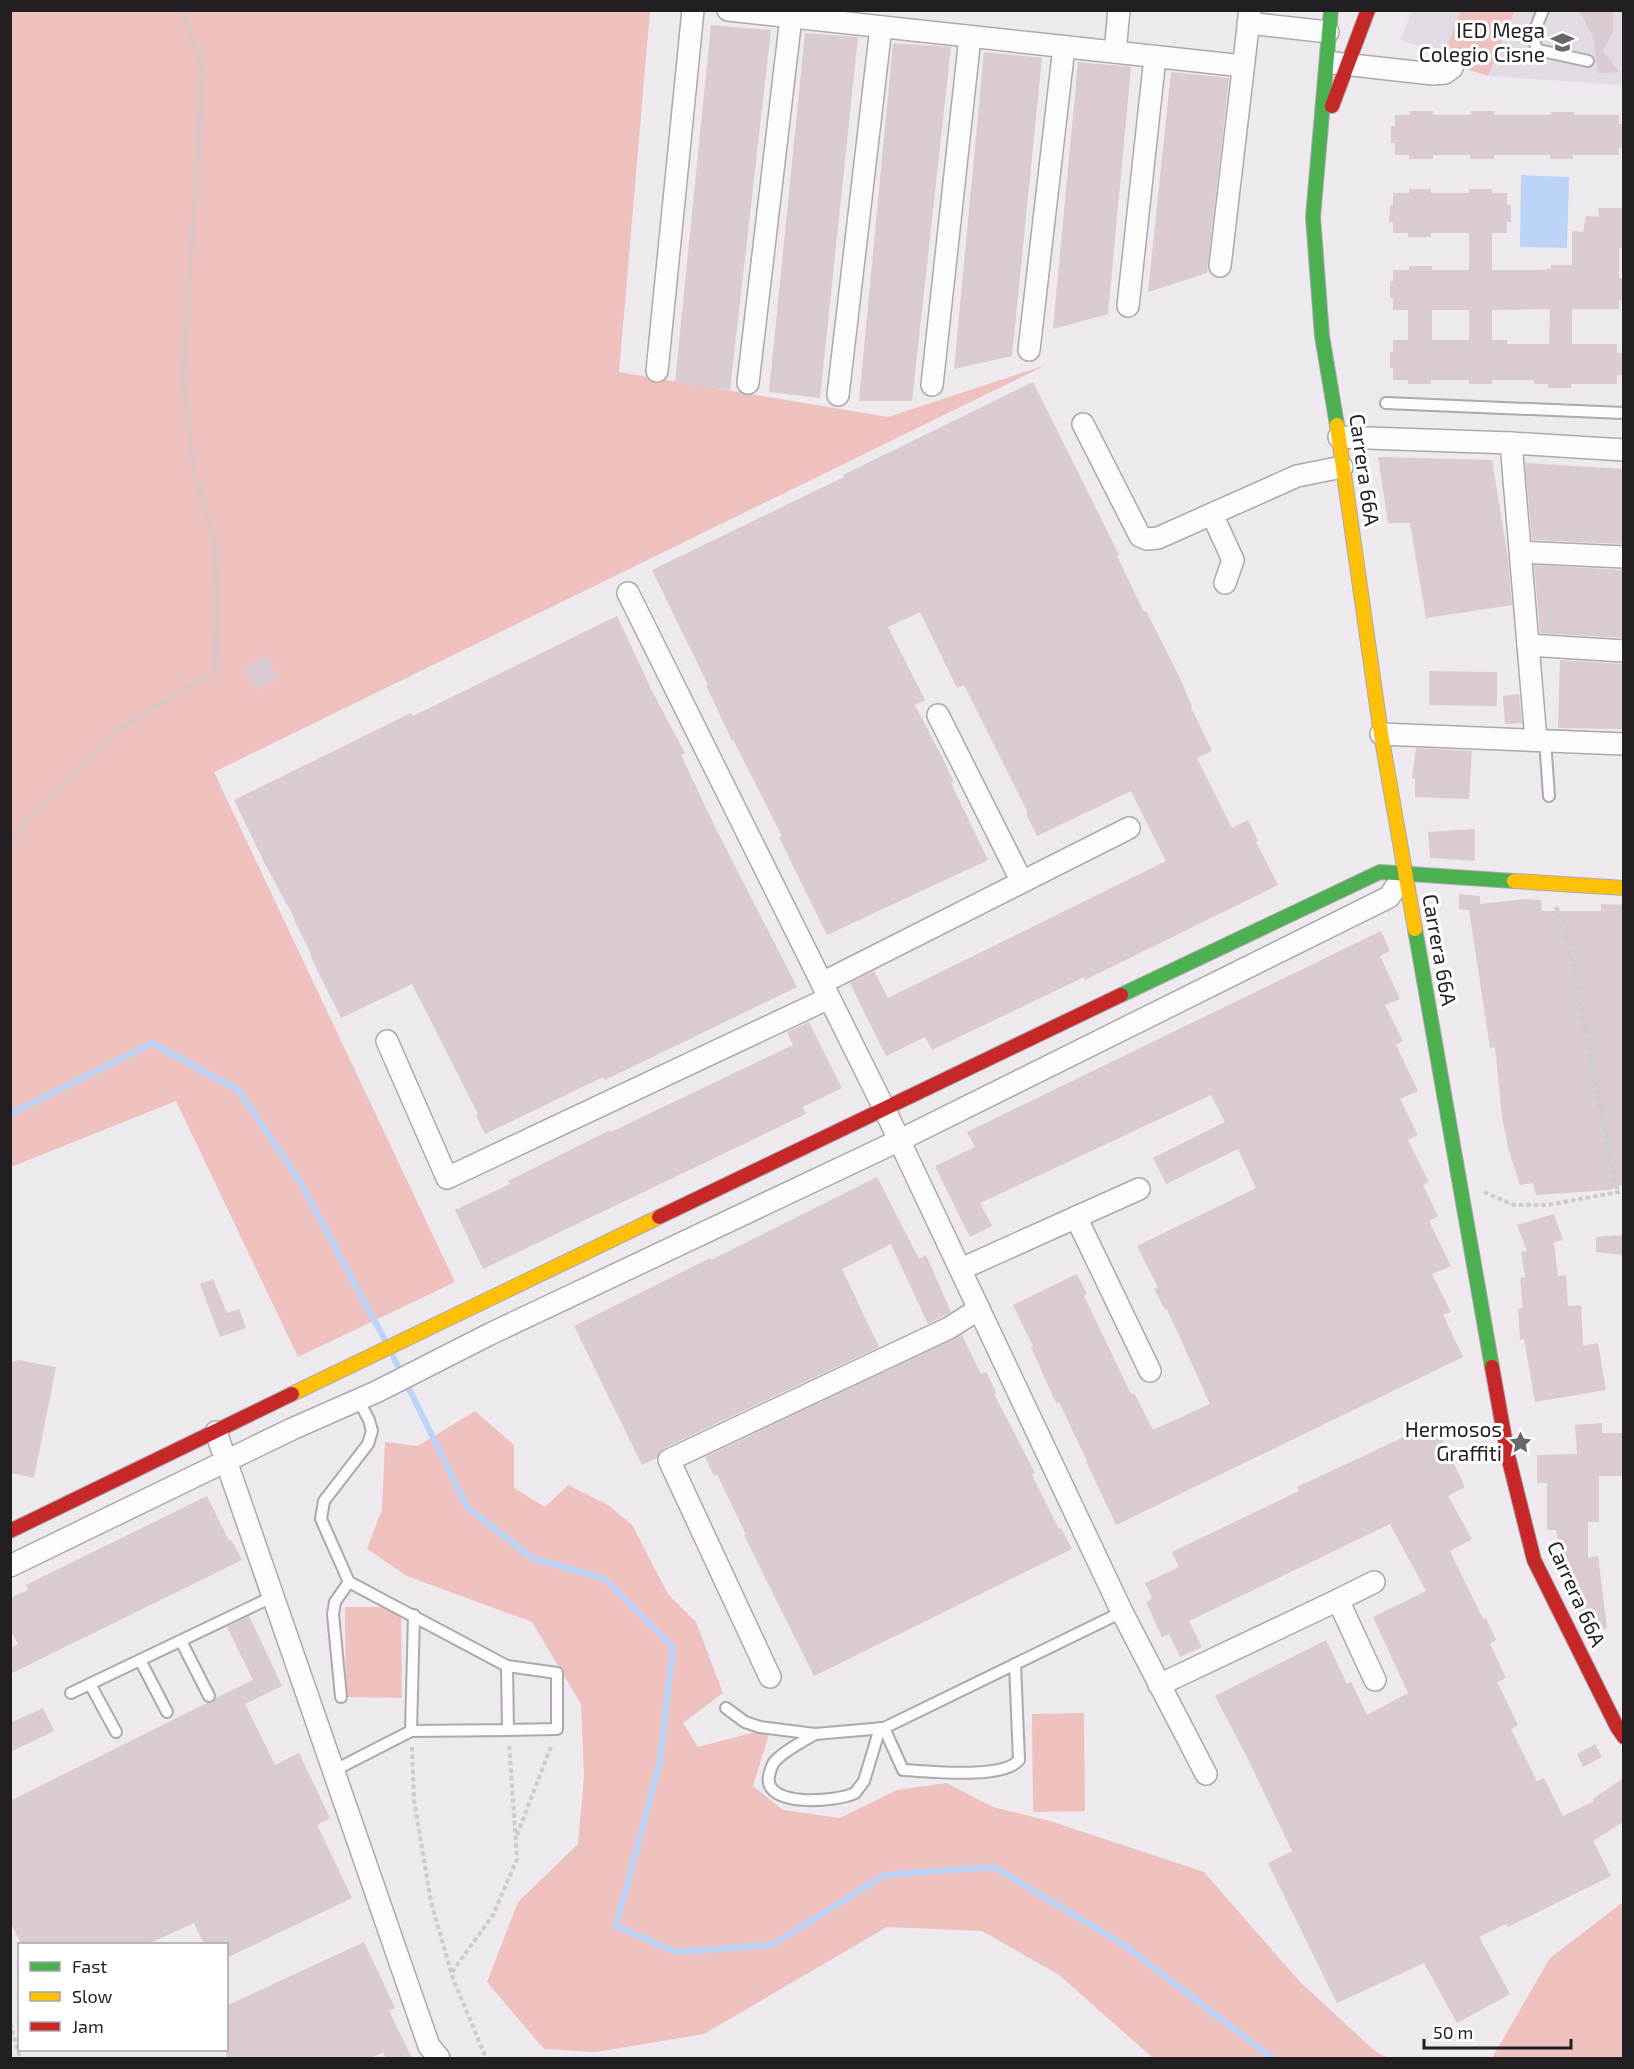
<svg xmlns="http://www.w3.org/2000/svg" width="1634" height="2069" viewBox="0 0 1634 2069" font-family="'Exo 2',sans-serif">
<rect width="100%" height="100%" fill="#ede9ee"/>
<g fill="#e3dbe4">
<path d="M1412,11H1463L1444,54L1400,40Z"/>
<path d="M1516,11H1623V85L1488,76Z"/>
</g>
<g fill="#eec1bf">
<path d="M10,11H650L619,372L888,417L1046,365L214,772L455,1282L298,1357L176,1101L11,1167Z"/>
<path d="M1461,11H1515L1488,76L1441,61Z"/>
<path d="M475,1411L514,1445V1488L545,1507L568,1485L608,1505L632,1525L668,1594L696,1622L723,1693L683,1723L698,1747L771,1728L753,1786L783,1810L840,1818L897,1790L946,1783L993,1807L1050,1821L1204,1872L1300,1982L1375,2051L1388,2058H1153L1059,1975L982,1931L887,1927L704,2034L596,2052L544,2049L487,1982L518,1902L578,1844L584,1777L581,1704L532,1622L407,1576L367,1549L382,1509L385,1442L418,1446Z"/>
<path d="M345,1607H401L402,1698L346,1697Z"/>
<path d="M1084,1713L1085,1811L1033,1812L1032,1714Z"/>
<path d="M1623,1902V2058H1492L1550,1958Z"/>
</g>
<path fill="#bad3f6" d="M1521,175L1569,177L1567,248L1520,247Z"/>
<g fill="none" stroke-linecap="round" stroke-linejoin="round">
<g stroke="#bad3f6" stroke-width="6">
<path d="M10,1114L152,1043L238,1090L298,1178L386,1342"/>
<path d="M393,1356L467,1507L532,1558L605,1579L673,1647L660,1761L616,1926L676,1952L772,1945L884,1875L994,1867L1124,1945L1272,2058"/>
</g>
</g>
<g fill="#dacad2" fill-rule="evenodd">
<path d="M1579,10H1613V31L1603,51L1619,72L1598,73L1593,37Z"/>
<path d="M711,25L771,30L730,390L675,382Z"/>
<path d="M805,33L858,37L820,398L769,392Z"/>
<path d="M893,43L951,47L912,401H859Z"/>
<path d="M984,52L1042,58L1012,356L954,369Z"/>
<path d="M1078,62L1131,67L1108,314L1053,329Z"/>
<path d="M1171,72L1229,78L1207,273L1148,292Z"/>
<path d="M1410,111H1433V115H1471V111H1494V115H1551V112H1574V115H1619V124H1623V147H1619V155H1573V159H1550V155H1494V159H1470V155H1433V159H1409V155H1395V143H1391V126H1395V115H1410Z"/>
<path d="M1409,189H1431V193H1469V189H1492V193H1507V205H1511V222H1507V233H1492V270H1535L1551,269V265H1572V231L1583,232L1586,216L1599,217L1598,208H1623V248H1619V278H1623V301H1619V309H1573L1572,313V344H1617V353H1623V375H1617V384H1571V388H1548V384H1534V380H1492V384H1469V380H1431V384H1408V380H1393V368H1390V352H1393V340H1408V310H1393V298H1390V281H1393V270H1409V266H1432V270H1469V233H1431V237H1408V233H1393V222H1389L1390,205H1393V193H1409ZM1550,309L1549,344H1507V340H1492V310ZM1432,310H1469V340H1432Z"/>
<path d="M1033,382L1119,555L1117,556L1144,612L1146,611L1178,674L1192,706L1191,707L1212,751L1197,758L1232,828L1248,820L1258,841L1256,842L1278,885L1085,980L1084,977L932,1050L925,1037L886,1056L850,983L874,971L888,998L1166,861L1131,791L1037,836L1026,814L1028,813L964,685L957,688L920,612L888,627L925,700L915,705L944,761L954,782L951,783L988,860L827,935L779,837L782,836L734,741H732L706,685H708L652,570L844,477L843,475Z"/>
<path d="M1378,457L1492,460L1508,559L1512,605L1426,618L1410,523H1388Z"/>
<path d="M1525,463L1623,469V544L1532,540Z"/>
<path d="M1534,565L1623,570V638L1540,633Z"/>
<path d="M617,616L653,693L685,753L681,755L717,831L797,987L605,1080L603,1077L485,1134L476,1115L478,1114L412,984L341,1018L310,955L311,954L294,920L295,919L266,866L234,800L411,713L413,716Z"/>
<path d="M266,655L279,678L256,690L244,667Z"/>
<path d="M1560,660L1623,664V729L1558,728Z"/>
<path d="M1429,671L1497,672V706L1429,705Z"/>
<path d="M1519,694L1522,723L1505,724L1503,696Z"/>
<path d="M1416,748L1472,751L1469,799L1415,797V779L1412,778Z"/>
<path d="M1475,829V861L1430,858L1428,832Z"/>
<path d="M1459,894L1480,896V904L1524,899L1541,900L1542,911H1601V904L1623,905V1184L1609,1190L1536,1195L1533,1183L1520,1185L1508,1148L1502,1116L1495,1047L1490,1048L1469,910L1459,909Z"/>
<path d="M1381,931L1390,951L1380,956L1400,999L1385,1005L1403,1041L1396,1045L1418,1091L1400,1099L1418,1135L1408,1140L1429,1182L1423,1185L1438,1216L1429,1221L1451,1266L1432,1274L1451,1312L1443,1315L1463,1357L1116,1525L1086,1461H1087L1059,1402L1056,1403L1031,1347L1033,1346L1013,1305L1077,1274L1087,1294L1084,1296L1131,1394L1134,1393L1153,1430L1210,1404L1167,1309L1165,1310L1154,1289L1158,1287L1137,1246L1256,1188L1238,1149L1166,1184L1153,1158L1225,1122L1211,1095L980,1203L992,1226L970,1237L935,1166L975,1147L967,1132Z"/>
<path d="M809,1022L842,1088L803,1107L806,1114L483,1269L455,1210L510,1184L508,1181L610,1130L611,1132L793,1045L787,1032Z"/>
<path d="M877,1177L919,1259L926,1255L951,1312L928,1324L891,1244L842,1269L879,1347L664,1448L657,1458L642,1465L574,1326L710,1258L711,1260Z"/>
<path d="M1554,1214L1563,1240L1554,1242L1558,1276L1566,1275L1568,1306L1581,1305L1583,1346L1598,1343L1606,1390L1535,1402L1524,1339L1520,1340L1518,1309L1523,1308L1520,1278L1525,1277L1521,1252L1527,1251L1517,1225Z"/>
<path d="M1623,1235V1255L1596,1252V1237Z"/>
<path d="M213,1279L227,1313L239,1309L246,1328L220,1337L200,1284Z"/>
<path d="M962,1335L981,1374L986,1372L996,1393L994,1394L1035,1473L1032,1475L1059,1529L1061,1528L1072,1549L814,1676L744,1535H746L717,1474L714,1476L705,1457Z"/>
<path d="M18,1360L56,1367L34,1478L10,1473V1363Z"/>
<path d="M1434,1423L1465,1487L1448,1496L1472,1539L1450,1551L1483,1619L1486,1618L1496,1640L1490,1644L1506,1678L1497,1682L1518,1725L1511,1729L1537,1781L1544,1778L1563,1816L1594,1801L1593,1799L1623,1778V1822L1593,1841L1611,1876L1508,1927L1506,1924L1479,1937L1510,1994L1457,2023L1424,1963L1337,2003L1268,1863L1292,1851L1247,1757L1215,1696L1326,1640L1347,1684L1351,1682L1367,1715L1408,1693L1373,1617L1426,1591L1390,1524L1189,1621L1202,1647L1180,1657L1169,1634L1162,1637L1146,1602L1152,1599L1145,1583L1179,1567L1172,1552L1299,1491L1297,1487Z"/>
<path d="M1602,1423V1433H1623V1476H1599V1522H1588V1558L1598,1556L1607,1628L1591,1635L1564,1581L1556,1530H1547V1483H1537V1455L1577,1454L1575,1425Z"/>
<path d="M207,1496L229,1541L231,1540L242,1560L10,1674V1648L18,1644L10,1629V1598L28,1590L26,1585Z"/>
<path d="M249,1616L282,1686L245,1704L275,1765L299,1753L330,1818L317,1825L352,1898L226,1958V1944H204L194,1923L148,1944H21L10,1921V1801L207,1703H212L216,1698L253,1680L227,1627Z"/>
<path d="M43,1708L54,1731L10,1752V1723Z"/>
<path d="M1595,1744L1602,1757L1583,1767L1577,1754Z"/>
<path d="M364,1942L395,2008L389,2011L412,2058H386L383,2053L370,2058H226V2006Z"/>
</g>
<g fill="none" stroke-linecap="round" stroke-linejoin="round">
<defs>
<g id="lane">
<path d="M1543,10C1538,23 1529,38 1538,50L1588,61"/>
<path d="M1386,403L1624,413"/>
<path d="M1545,740L1549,796"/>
<path d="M181,1641L209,1696"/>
<path d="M140,1660L167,1712"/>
<path d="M507,1666L557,1673V1729L508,1730"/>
<path d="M90,1684L116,1732"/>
<path d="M71,1693L272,1597"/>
<path d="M341,1697L333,1614L335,1602L349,1582"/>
<path d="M726,1708L745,1722L760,1727L815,1734L884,1728L1122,1612"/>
<path d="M884,1728L903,1770C928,1771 1002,1780 1019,1760L1015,1664"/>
<path d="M411,1731L414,1615"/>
<path d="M815,1734C802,1742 787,1749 776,1760C772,1764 770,1771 769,1776C763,1808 837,1802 855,1793L864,1781L880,1728"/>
<path d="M333,1771L411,1731L508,1730L507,1666L349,1582L321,1519L324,1501L368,1444L372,1431L369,1420L358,1399"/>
</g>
<g id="street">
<path d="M728,10L1243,66"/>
<path d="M1248,23L1328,32"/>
<path d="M1115,52L1119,10"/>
<path d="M1334,63L1433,74L1445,73L1452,68"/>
<path d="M1220,266L1250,10"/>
<path d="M1128,306L1155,57"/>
<path d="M1029,350L1064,47"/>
<path d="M657,371L693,10"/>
<path d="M748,383L791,17"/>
<path d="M932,385L970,37"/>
<path d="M838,395L881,27"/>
<path d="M1083,424L1140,536L1147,539L1158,538L1297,476L1342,467"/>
<path d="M1339,437L1511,443L1624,450"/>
<path d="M1511,443L1536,740"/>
<path d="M1212,514L1233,560L1225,583"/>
<path d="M1521,552L1624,557"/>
<path d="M628,593L884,1108L1122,1612L1206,1774"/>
<path d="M1528,645L1624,651"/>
<path d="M938,715L1022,882"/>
<path d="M1381,734L1624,744"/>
<path d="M822,983L1129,828"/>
<path d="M387,1041L447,1178L829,998"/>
<path d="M1076,1217L1150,1371"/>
<path d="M961,1269L1139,1189"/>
<path d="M216,1432L429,2046L439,2058"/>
<path d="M10,1566L292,1429L376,1392L490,1334L900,1140L1389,897L1404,875"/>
<path d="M1338,1600L1374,1582"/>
<path d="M770,1677L669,1460L949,1328L979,1309"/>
<path d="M1159,1685L1338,1600L1375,1680"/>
</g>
<g id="fast">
<path d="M1331,10L1313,217L1322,336L1337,425"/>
<path d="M1415,929L1492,1367"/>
<path d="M1121,995L1380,872L1514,881"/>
</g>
<g id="slow">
<path d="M1337,425L1381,734L1415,929"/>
<path d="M1514,881L1624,888"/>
<path d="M292,1394L659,1217"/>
</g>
<g id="jam">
<path d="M1332,106L1368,10"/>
<path d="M659,1217L1121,995"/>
<path d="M1492,1367L1508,1456L1534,1560L1617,1727L1624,1737"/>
<path d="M10,1531L292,1394"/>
</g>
</defs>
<use href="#lane" stroke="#aca9ad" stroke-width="14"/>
<use href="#street" stroke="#aca9ad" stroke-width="24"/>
<use href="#fast" stroke="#aca9ad" stroke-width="16"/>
<use href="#slow" stroke="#aca9ad" stroke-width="16"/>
<use href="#jam" stroke="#aca9ad" stroke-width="16"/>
<g stroke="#cccbcd" stroke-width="4" stroke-dasharray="4.5 3" stroke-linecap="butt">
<path d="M10,846L31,815L116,731L215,671L217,616L215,539L195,478L183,379L203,72L183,10"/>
<path d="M1556,907L1564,923L1575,975L1591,1063L1618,1194"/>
<path d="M1484,1192L1514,1205H1547L1624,1191"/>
<path d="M412,1747L414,1800L431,1902L453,1979L486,2058"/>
<path d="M517,1835L552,1744"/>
<path d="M452,1972L493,1915L517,1859L509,1743"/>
<path d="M10,2023L20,2058"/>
</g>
<use href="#lane" stroke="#fcfcfc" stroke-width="10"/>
<use href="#street" stroke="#fcfcfc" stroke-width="21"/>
<use href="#fast" stroke="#4caf50" stroke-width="14"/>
<use href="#slow" stroke="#ffc107" stroke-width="14"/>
<use href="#jam" stroke="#c62828" stroke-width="14"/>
</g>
<defs>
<symbol id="school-bare" viewBox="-9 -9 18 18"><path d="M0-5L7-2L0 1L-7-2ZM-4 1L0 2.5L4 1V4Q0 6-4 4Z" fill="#686669" stroke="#fff" stroke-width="2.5" paint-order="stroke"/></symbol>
<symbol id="sight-bare" viewBox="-9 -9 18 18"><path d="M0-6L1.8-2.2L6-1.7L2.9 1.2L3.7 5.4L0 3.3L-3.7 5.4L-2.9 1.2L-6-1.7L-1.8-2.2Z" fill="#686669" stroke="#fff" stroke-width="2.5" paint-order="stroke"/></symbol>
</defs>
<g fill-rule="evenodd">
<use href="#school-bare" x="1546" y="26" width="33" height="33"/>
<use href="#sight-bare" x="1504" y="1426" width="33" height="33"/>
</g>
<g text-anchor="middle" stroke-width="6" stroke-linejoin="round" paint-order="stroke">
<g font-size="21" fill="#211f22" stroke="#fff" text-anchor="end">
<text x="1545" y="38">IED Mega<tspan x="1545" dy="24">Colegio Cisne</tspan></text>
<text x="1502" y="1437">Hermosos<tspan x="1502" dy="24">Graffiti</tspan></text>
</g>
<g font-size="21" fill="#211f22" stroke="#fff">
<text transform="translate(1364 470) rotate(82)" y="7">Carrera 66A</text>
<text transform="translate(1439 950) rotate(80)" y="7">Carrera 66A</text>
<text transform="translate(1576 1594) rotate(66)" y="7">Carrera 66A</text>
</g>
</g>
<rect width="1634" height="2069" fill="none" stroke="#211f22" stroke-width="24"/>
<rect x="18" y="1943" width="210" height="108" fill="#ffffff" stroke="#a6a5a7" stroke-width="1.5"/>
<rect x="30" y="1962" width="30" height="9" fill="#4caf50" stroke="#a6a5a7" stroke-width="1.5"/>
<text x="72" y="1973" font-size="18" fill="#211f22">Fast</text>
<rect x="30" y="1992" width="30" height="9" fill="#ffc107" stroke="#a6a5a7" stroke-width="1.5"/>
<text x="72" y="2003" font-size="18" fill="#211f22">Slow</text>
<rect x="30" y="2022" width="30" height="9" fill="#c62828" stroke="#a6a5a7" stroke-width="1.5"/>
<text x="72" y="2033" font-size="18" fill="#211f22">Jam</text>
<path d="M1424 2039v9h147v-9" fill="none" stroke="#211f22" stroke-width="3"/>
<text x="1433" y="2039" font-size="18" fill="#211f22" stroke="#ffffff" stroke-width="4.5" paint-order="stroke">50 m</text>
</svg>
